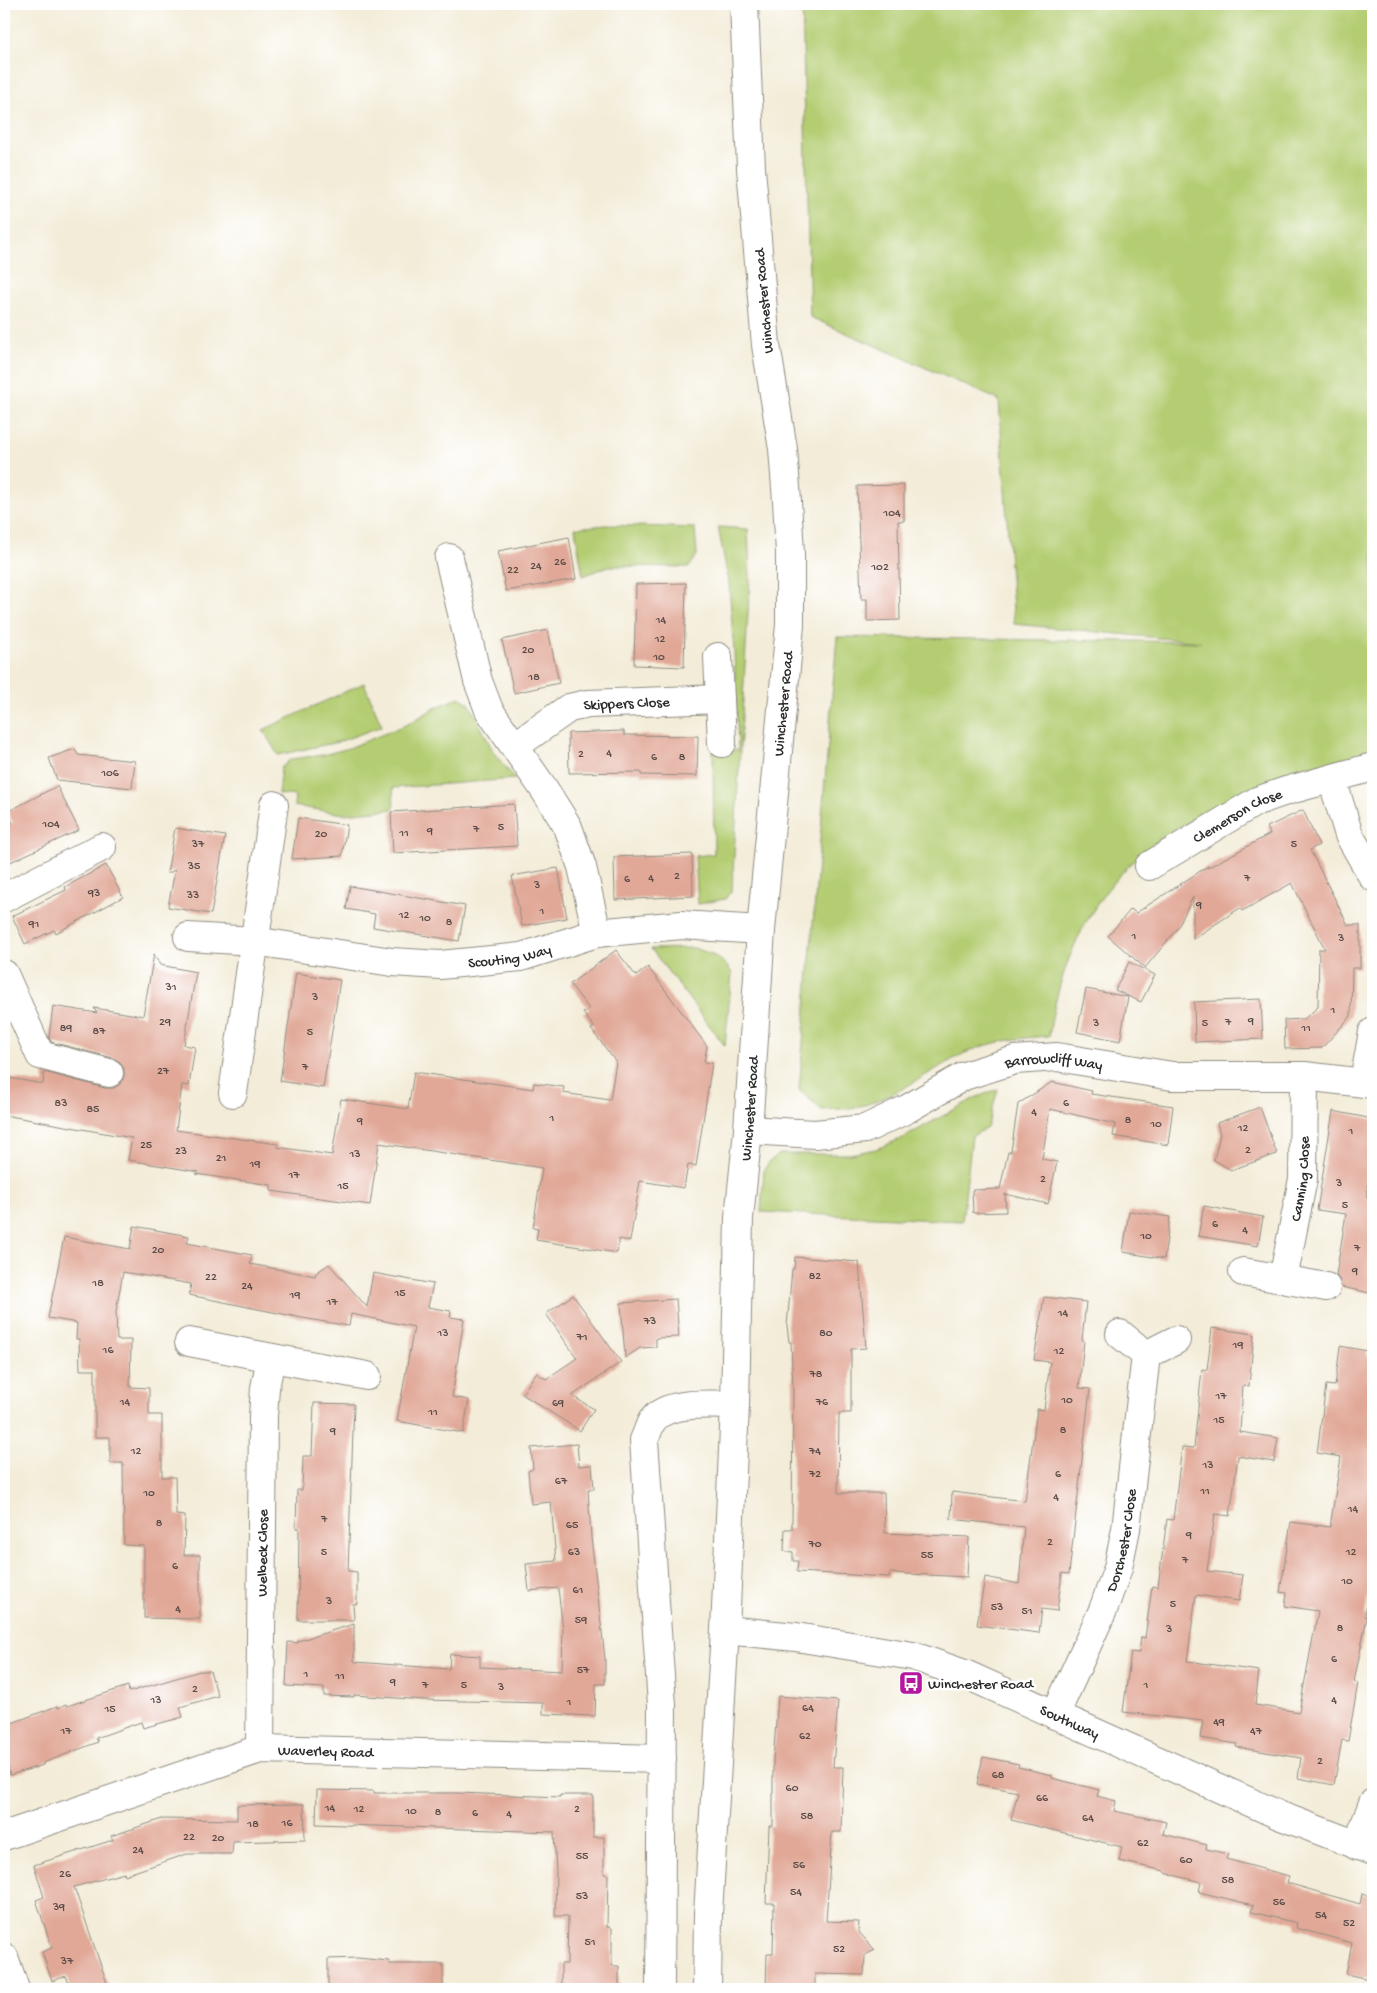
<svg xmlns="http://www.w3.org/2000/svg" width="1377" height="1993" viewBox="0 0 1377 1993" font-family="'Gochi Hand',sans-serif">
<rect width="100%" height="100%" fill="#fff"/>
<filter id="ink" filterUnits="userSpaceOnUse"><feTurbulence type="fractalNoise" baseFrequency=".02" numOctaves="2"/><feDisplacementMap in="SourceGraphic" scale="10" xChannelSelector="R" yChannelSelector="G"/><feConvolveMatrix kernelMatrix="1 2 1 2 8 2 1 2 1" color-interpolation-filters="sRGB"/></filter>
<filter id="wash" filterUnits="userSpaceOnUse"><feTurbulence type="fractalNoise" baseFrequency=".0096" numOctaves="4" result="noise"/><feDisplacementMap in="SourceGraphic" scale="20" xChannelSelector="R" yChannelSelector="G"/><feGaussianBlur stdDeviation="1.12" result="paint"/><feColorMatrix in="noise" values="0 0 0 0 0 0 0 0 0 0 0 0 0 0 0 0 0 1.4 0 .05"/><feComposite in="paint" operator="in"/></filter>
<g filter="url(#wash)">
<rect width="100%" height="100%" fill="#f3ecd8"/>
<g fill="#b4cd72" stroke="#707c4e">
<path d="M802,4H1373V753C1357,756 1340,758 1325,763C1290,774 1256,789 1223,806C1206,814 1187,821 1172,831C1099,877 1061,953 1049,1036C1020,1038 990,1041 963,1054C931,1070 902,1093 868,1104C853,1109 838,1109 822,1110L799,1090L837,637L1201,642L1014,624L999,400L810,317Z"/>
<path d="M606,525L695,528L697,555L689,567L609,566L583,576L575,528Z"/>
<path d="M718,527L748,529L750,578L732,890L725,899L698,904L695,856L714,854L713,751L738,750L734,651L729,583Z"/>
<path d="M364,683L382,726L338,742L278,755L263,730Z"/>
<path d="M459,697L469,703L494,753L515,779L393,788L394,809L344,814L294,806L295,796L278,794L281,768L291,759L323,755L349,748L408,724L433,709Z"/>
<path d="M694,948C710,953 723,958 732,973L725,1046L651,949Z"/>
<path d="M998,1089L987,1128L972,1136L962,1221L761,1212L764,1170L769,1162L779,1154H850L876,1149L903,1138L975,1098Z"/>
</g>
<g id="blocks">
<g fill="#e1a897">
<path d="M904,485V521H898L900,620L867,621V599H861L857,486Z"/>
<path d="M569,537L576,579L506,591L498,551Z"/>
<path d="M686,583L684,667L634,665L636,584Z"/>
<path d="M548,630L559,683L514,693L502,640Z"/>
<path d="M624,731V735L698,736L697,776L641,775V772L569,773L568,733Z"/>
<path d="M75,749L78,755L135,761L132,788L57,780L49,758Z"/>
<path d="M57,786L79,830L4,865V827L13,823L7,812Z"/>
<path d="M514,804L517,846L393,853L391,812Z"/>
<path d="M1303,810L1319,845L1310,850L1348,925H1360V968H1352L1351,1016L1322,1048L1285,1049L1284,1020L1304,1019L1318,1007L1319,949H1325L1292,883L1242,911L1240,908L1193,939V897L1177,929L1145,968L1108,936L1131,909L1136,913L1208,866L1207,868L1270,834L1267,827Z"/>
<path d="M298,818L347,825L342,856L292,859Z"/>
<path d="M175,828L225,836L211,914L168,907L175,870L167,874Z"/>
<path d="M692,854L693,896L615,900L614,857Z"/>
<path d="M106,865L123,897L56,933L54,930L25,944L12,916L66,890L65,887Z"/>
<path d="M558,868L567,918L522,926L512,876Z"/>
<path d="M350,886L465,906L459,941L373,927L375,914L346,909Z"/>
<path d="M616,950L636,976L648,967L707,1046L704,1062L712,1063L696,1166L688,1165L684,1188L640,1181L630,1241L619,1239L617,1253L536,1240L538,1229L533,1228L542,1168L379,1143L370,1205L271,1191V1185L196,1174L199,1172L128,1160L132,1138L4,1115V1077L43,1084L44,1072L105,1088H114L120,1084L124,1077V1069L120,1062L113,1058L51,1042L49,1037L53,1006L97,1013L94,1008L143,1016L154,954L160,965L196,972L184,1045L195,1047L189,1086L182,1085L176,1130L278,1144L277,1147L332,1155L341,1099L408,1109L414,1072L533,1089L534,1083L564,1087L563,1093L610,1100L616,1062L591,1029L594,1027L583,1013L589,1009L570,984Z"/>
<path d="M1129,962L1155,975L1141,1002L1115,990Z"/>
<path d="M296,973L340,980L323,1088L280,1081Z"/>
<path d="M1086,989L1128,997L1120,1041L1077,1032Z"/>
<path d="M1261,999L1263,1039L1195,1042L1194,1002Z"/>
<path d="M1052,1082L1092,1091L1091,1094L1173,1106L1168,1145L1113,1136L1115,1124L1050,1109L1042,1159L1057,1162L1048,1204L1005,1194L1006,1212L973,1213L972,1190L1000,1189L1008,1152H1011L1018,1104Z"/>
<path d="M1260,1107L1277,1154L1231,1170L1214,1160L1220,1134L1217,1123Z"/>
<path d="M1333,1111L1373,1119V1151L1366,1198L1373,1199L1370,1238H1373V1276L1370,1293L1341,1287L1340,1281L1336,1275L1346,1214L1317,1210Z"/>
<path d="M1204,1206L1263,1217L1258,1246L1198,1236Z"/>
<path d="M1129,1211L1170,1217L1164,1259L1123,1252Z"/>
<path d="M134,1226L189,1236L187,1243L252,1255L250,1264L315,1276L316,1273L329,1264L367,1307L373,1273L433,1284L428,1307L451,1311L450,1317L464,1319L452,1397L469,1400L463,1433L397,1421L414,1327L351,1314L349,1326L302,1318L189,1295L191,1284L123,1272L116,1311L117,1340H131L130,1387L149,1388V1415H162V1477H175L176,1515L185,1516L184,1555H200V1619L144,1618V1546L124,1545L123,1463H110V1437H95V1370H80L79,1339H76L77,1323L48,1318L64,1237L130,1249Z"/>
<path d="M795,1257L859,1262L866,1348L851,1349V1413H839L838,1493H884L885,1533L969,1537L967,1577L890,1573L889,1577L797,1572L798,1561H793V1552L784,1551L785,1529H792L793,1390L791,1342H789L787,1326L792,1269H794Z"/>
<path d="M573,1295L621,1362L572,1396L594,1409L580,1431L522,1394L536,1373L546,1379L577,1358L546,1314Z"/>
<path d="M1044,1297L1086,1302L1082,1340L1084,1341L1079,1388L1090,1389L1069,1574L1062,1573L1057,1611L1042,1609L1039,1633L977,1625L985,1577L1019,1584L1024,1527L951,1519L952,1492L1025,1501L1037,1409L1044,1410L1050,1362L1034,1360Z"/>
<path d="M676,1299L679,1337L656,1338V1347L640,1348L625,1358L621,1303Z"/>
<path d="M1212,1328L1254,1334L1249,1386L1243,1385L1240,1432L1278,1438L1274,1462L1238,1456L1230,1516L1215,1514L1207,1571L1243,1575L1239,1601L1196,1595L1187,1661L1259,1671L1255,1705L1299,1712L1318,1611L1285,1606L1287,1593L1280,1592L1291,1522L1330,1527L1341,1457L1317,1453L1326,1385L1335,1386L1340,1346L1367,1351L1366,1357L1373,1358V1559L1365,1616L1367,1617L1354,1682L1358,1683L1348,1741L1342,1740L1334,1785L1298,1778L1301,1758L1236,1747L1237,1744L1200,1738L1203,1721L1123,1712L1131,1652L1139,1653L1141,1637L1145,1638L1152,1586L1158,1587L1167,1519L1173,1520L1182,1447L1194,1448L1202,1369L1207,1370Z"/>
<path d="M314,1403L354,1404L348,1571L357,1572V1604H353L354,1620H298L299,1528H296L297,1490H302L303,1456H312Z"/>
<path d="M577,1444L579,1466L592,1465L594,1489H588L591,1537L605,1658V1684H596L595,1716L543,1714V1703L424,1700L354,1695V1697L324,1696V1688L286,1686L288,1642L298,1643V1641L354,1624V1661L356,1662L449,1669L450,1654L480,1656V1667L562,1671L563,1630L558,1588L529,1591L526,1564L556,1561L551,1502L531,1504L528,1471L533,1469L531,1448Z"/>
<path d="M200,1671H210L218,1696L180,1707L183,1717L143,1728L141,1722L96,1738L98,1742L43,1763V1765L10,1775L7,1764L4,1765V1726L57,1706L58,1708L66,1704L67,1706L128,1686L129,1692Z"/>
<path d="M778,1696L838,1701L833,1767H843L841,1832H832L826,1921L859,1922L858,1931L875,1950L865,1955L864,1975L815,1974V1989H766L767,1953H773L774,1903H766L769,1826H773V1761Z"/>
<path d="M983,1757L1019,1764L1018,1767L1052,1775V1778L1099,1790L1097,1796L1116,1801L1114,1811L1166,1822L1163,1834L1207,1845L1206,1849L1228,1854L1226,1859L1289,1876L1287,1883L1360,1904L1362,1894L1373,1896V1980L1346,1974L1352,1943L1296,1928L1297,1923L1251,1912L1253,1905L1199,1892L1201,1882L1165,1873V1871L1119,1861L1122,1847L1011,1820L1018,1792L977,1784Z"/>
<path d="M317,1790L374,1791V1793H459L560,1797V1795H593V1837H604V1874H608L607,1927L612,1928V1966H619V1989H561V1964H567L568,1916H555L556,1873L554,1832L316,1824Z"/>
<path d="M304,1804L305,1840L233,1842L232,1854H187L125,1875L124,1873L74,1887L109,1989H71L66,1976L52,1981L42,1952L52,1948L36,1900L44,1897L34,1865L113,1840L111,1836L162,1819L237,1820V1805Z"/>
<path d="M357,1958L389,1961V1964H443V1989H328V1959Z"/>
</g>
</g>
</g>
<g filter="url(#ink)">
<use href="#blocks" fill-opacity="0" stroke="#8f8c82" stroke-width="1"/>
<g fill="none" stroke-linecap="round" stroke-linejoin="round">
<defs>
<g id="minor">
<path d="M449,558L478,681L489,710L544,789L568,827L582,867L597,933"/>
<path d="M718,657L722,743"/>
<path id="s1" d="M515,746L569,708L588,704L720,699"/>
<path d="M1332,779L1349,835L1373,877"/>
<path id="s2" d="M1149,866L1257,801L1286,791L1373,767"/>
<path d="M4,898L102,847"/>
<path id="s3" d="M188,937L254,941L392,962L440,965L521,957L597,933L681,925L761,930"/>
<path d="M4,974L40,1055L109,1073"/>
<path d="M1364,1082L1373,1032"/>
<path d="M233,1093L274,805"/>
<path id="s4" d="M748,1130L815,1134L865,1129L907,1109L964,1076L1015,1060L1057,1057L1172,1076H1304L1373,1084"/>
<path d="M1243,1272L1326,1287"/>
<path id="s5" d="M1283,1279L1303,1179L1304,1076"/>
<path d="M189,1342L367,1376"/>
<path d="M1146,1355L1176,1340"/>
<path id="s6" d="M725,1630L796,1637L913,1656L967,1675L1281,1816L1373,1851"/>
<path id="s7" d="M1055,1715L1103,1610L1118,1568L1126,1529L1146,1355L1120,1334"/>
<path id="s8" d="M260,1749L263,1416L265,1388L271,1358"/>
<path id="s9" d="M4,1836L260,1749L662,1759"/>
<path d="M1357,1846L1373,1803"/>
<path d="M4,1957L15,1989"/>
<path d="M660,1989L662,1705L644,1440C647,1434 649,1426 652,1421C667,1400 713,1405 735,1405"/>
<path id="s10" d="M707,1989L708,1914L725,1630L735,1405L739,1218L748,1130L761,930L790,625V553L787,501L783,449L766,345L751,168L744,4"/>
</g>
</defs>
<use href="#minor" stroke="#8f8c82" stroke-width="30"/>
<use href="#minor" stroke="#fff" stroke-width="28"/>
</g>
</g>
<defs>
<symbol id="bus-square" viewBox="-11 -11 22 22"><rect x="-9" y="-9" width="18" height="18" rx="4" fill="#b5179e" stroke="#fff"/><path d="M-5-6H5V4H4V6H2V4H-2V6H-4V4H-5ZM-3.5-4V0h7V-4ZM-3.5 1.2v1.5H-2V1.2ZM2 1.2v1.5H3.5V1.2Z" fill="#fff"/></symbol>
</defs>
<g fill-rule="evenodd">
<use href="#bus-square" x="897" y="1669" width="28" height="28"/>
</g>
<g text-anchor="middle" stroke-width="5" stroke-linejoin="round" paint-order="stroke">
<g font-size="12" fill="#584a46">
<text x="892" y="516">104</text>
<text x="560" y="565">26</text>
<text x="536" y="569">24</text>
<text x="880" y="570">102</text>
<text x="513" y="573">22</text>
<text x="661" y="623">14</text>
<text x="660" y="642">12</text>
<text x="528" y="653">20</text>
<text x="659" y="660">10</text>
<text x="534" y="680">18</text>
<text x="609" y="756">4</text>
<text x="581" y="757">2</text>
<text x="654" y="760">6</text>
<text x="682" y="760">8</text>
<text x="110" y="776">106</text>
<text x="51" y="827">104</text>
<text x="501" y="830">5</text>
<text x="476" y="832">7</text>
<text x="430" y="834">9</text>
<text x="404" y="836">11</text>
<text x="321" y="837">20</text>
<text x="198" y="847">37</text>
<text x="1294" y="847">5</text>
<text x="194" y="869">35</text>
<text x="677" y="879">2</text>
<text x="651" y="881">4</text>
<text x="1247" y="881">7</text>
<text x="627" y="882">6</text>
<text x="537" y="888">3</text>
<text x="94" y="896">93</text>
<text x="193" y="898">33</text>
<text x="1199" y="908">9</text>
<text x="542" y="914">1</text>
<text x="404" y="918">12</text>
<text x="425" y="921">10</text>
<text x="449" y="925">8</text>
<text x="34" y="927">91</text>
<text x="1134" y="939">1</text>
<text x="1341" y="941">3</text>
<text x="171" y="990">31</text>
<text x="315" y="1000">3</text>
<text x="1333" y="1013">1</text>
<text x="1251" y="1024">9</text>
<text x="165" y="1025">29</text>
<text x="1228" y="1025">7</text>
<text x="1096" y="1026">3</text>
<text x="1205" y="1026">5</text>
<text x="66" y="1031">89</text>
<text x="1306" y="1031">11</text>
<text x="99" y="1034">87</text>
<text x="310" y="1035">5</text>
<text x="305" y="1070">7</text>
<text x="163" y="1074">27</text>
<text x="61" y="1106">83</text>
<text x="1066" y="1106">6</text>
<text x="93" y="1112">85</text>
<text x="1034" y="1115">4</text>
<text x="552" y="1121">1</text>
<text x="1128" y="1123">8</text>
<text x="360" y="1124">9</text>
<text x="1156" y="1127">10</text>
<text x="1243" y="1131">12</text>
<text x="1351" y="1134">1</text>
<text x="146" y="1148">25</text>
<text x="1248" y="1153">2</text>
<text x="181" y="1154">23</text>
<text x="355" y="1157">13</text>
<text x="221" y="1161">21</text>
<text x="255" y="1167">19</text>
<text x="294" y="1178">17</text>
<text x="1043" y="1182">2</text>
<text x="1339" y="1186">3</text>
<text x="343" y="1189">15</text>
<text x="1345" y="1208">5</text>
<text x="1215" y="1227">6</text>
<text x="1245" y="1233">4</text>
<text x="1146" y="1239">10</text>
<text x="1357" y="1251">7</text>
<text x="158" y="1253">20</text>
<text x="1355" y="1274">9</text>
<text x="815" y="1279">82</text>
<text x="211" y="1280">22</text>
<text x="98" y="1286">18</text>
<text x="247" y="1289">24</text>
<text x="400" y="1296">15</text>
<text x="295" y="1298">19</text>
<text x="332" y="1305">17</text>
<text x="1063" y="1316">14</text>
<text x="650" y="1324">73</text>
<text x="443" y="1336">13</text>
<text x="826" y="1336">80</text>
<text x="582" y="1340">71</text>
<text x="1238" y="1348">19</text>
<text x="108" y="1353">16</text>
<text x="1059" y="1354">12</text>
<text x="816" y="1377">78</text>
<text x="1221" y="1399">17</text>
<text x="1067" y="1403">10</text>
<text x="125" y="1405">14</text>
<text x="822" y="1405">76</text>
<text x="558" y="1406">69</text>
<text x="433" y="1415">11</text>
<text x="1219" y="1423">15</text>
<text x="1063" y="1433">8</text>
<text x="333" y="1434">9</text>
<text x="136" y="1454">12</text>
<text x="815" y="1454">74</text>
<text x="1208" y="1468">13</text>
<text x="815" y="1477">72</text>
<text x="1058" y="1477">6</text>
<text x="561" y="1484">67</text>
<text x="1205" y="1494">11</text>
<text x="149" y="1496">10</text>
<text x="1056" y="1500">4</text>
<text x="1353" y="1512">14</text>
<text x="324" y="1522">7</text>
<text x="159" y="1526">8</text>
<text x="572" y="1528">65</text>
<text x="1189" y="1538">9</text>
<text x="1050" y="1545">2</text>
<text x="815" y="1547">70</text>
<text x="324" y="1555">5</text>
<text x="574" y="1555">63</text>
<text x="1351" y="1555">12</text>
<text x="927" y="1558">55</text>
<text x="1185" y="1563">7</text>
<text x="175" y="1569">6</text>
<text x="1347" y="1584">10</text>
<text x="578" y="1593">61</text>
<text x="329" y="1604">3</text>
<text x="1173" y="1607">5</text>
<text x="997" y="1610">53</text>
<text x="178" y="1612">4</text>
<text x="1027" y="1614">51</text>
<text x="581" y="1623">59</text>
<text x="1340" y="1631">8</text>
<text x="1169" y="1632">3</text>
<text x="1334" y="1662">6</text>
<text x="583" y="1673">57</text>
<text x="306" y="1677">1</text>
<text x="340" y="1679">11</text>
<text x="393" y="1685">9</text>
<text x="425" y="1688">7</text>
<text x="464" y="1688">5</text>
<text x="1146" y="1688">1</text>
<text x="501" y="1690">3</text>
<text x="195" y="1692">2</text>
<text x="156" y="1703">13</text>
<text x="1334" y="1703">4</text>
<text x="569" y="1705">1</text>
<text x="808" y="1711">64</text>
<text x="110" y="1712">15</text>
<text x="1219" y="1725">49</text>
<text x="66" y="1734">17</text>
<text x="1256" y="1734">47</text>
<text x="805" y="1739">62</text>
<text x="1320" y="1764">2</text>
<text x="998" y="1778">68</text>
<text x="792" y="1791">60</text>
<text x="1042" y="1801">66</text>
<text x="330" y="1811">14</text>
<text x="359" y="1812">12</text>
<text x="577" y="1812">2</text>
<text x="411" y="1814">10</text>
<text x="438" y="1815">8</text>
<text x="475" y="1816">6</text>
<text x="509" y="1817">4</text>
<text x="807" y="1819">58</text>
<text x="1088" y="1821">64</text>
<text x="287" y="1826">16</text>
<text x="253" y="1827">18</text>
<text x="189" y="1840">22</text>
<text x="218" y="1841">20</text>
<text x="1143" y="1846">62</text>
<text x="138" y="1853">24</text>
<text x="582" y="1859">55</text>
<text x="1186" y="1863">60</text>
<text x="799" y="1868">56</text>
<text x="65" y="1877">26</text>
<text x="1228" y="1883">58</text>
<text x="796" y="1895">54</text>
<text x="582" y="1899">53</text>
<text x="1279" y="1905">56</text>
<text x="59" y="1910">39</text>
<text x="1321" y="1918">54</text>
<text x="1349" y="1926">52</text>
<text x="590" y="1945">51</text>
<text x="839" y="1952">52</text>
<text x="67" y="1964">37</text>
</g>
<g font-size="15" fill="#2b2b2b" stroke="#fff">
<text transform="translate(763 301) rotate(-95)" y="5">Winchester Road</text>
<text dy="5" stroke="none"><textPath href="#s1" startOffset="124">Skippers Close</textPath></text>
<text dy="5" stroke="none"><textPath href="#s10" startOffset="1288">Winchester Road</textPath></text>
<text dy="5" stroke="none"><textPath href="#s2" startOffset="102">Clemerson Close</textPath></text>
<text dy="5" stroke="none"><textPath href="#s3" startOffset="324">Scouting Way</textPath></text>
<text dy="5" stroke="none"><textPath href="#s4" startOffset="322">Barrowcliff Way</textPath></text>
<text dy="5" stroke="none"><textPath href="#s10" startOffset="882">Winchester Road</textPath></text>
<text dy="5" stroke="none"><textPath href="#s5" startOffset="102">Canning Close</textPath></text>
<text dy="5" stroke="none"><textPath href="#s7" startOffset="188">Dorchester Close</textPath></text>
<text dy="5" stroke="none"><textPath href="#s8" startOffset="196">Welbeck Close</textPath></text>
<text dy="5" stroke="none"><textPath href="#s6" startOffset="360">Southway</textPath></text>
<text dy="5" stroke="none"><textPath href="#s9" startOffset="336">Waverley Road</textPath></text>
</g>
<g font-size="15" fill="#2b2b2b" stroke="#fff" text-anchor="start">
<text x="928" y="1688">Winchester Road</text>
</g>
</g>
<rect width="1377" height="1993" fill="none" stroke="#fff" stroke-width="20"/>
</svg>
